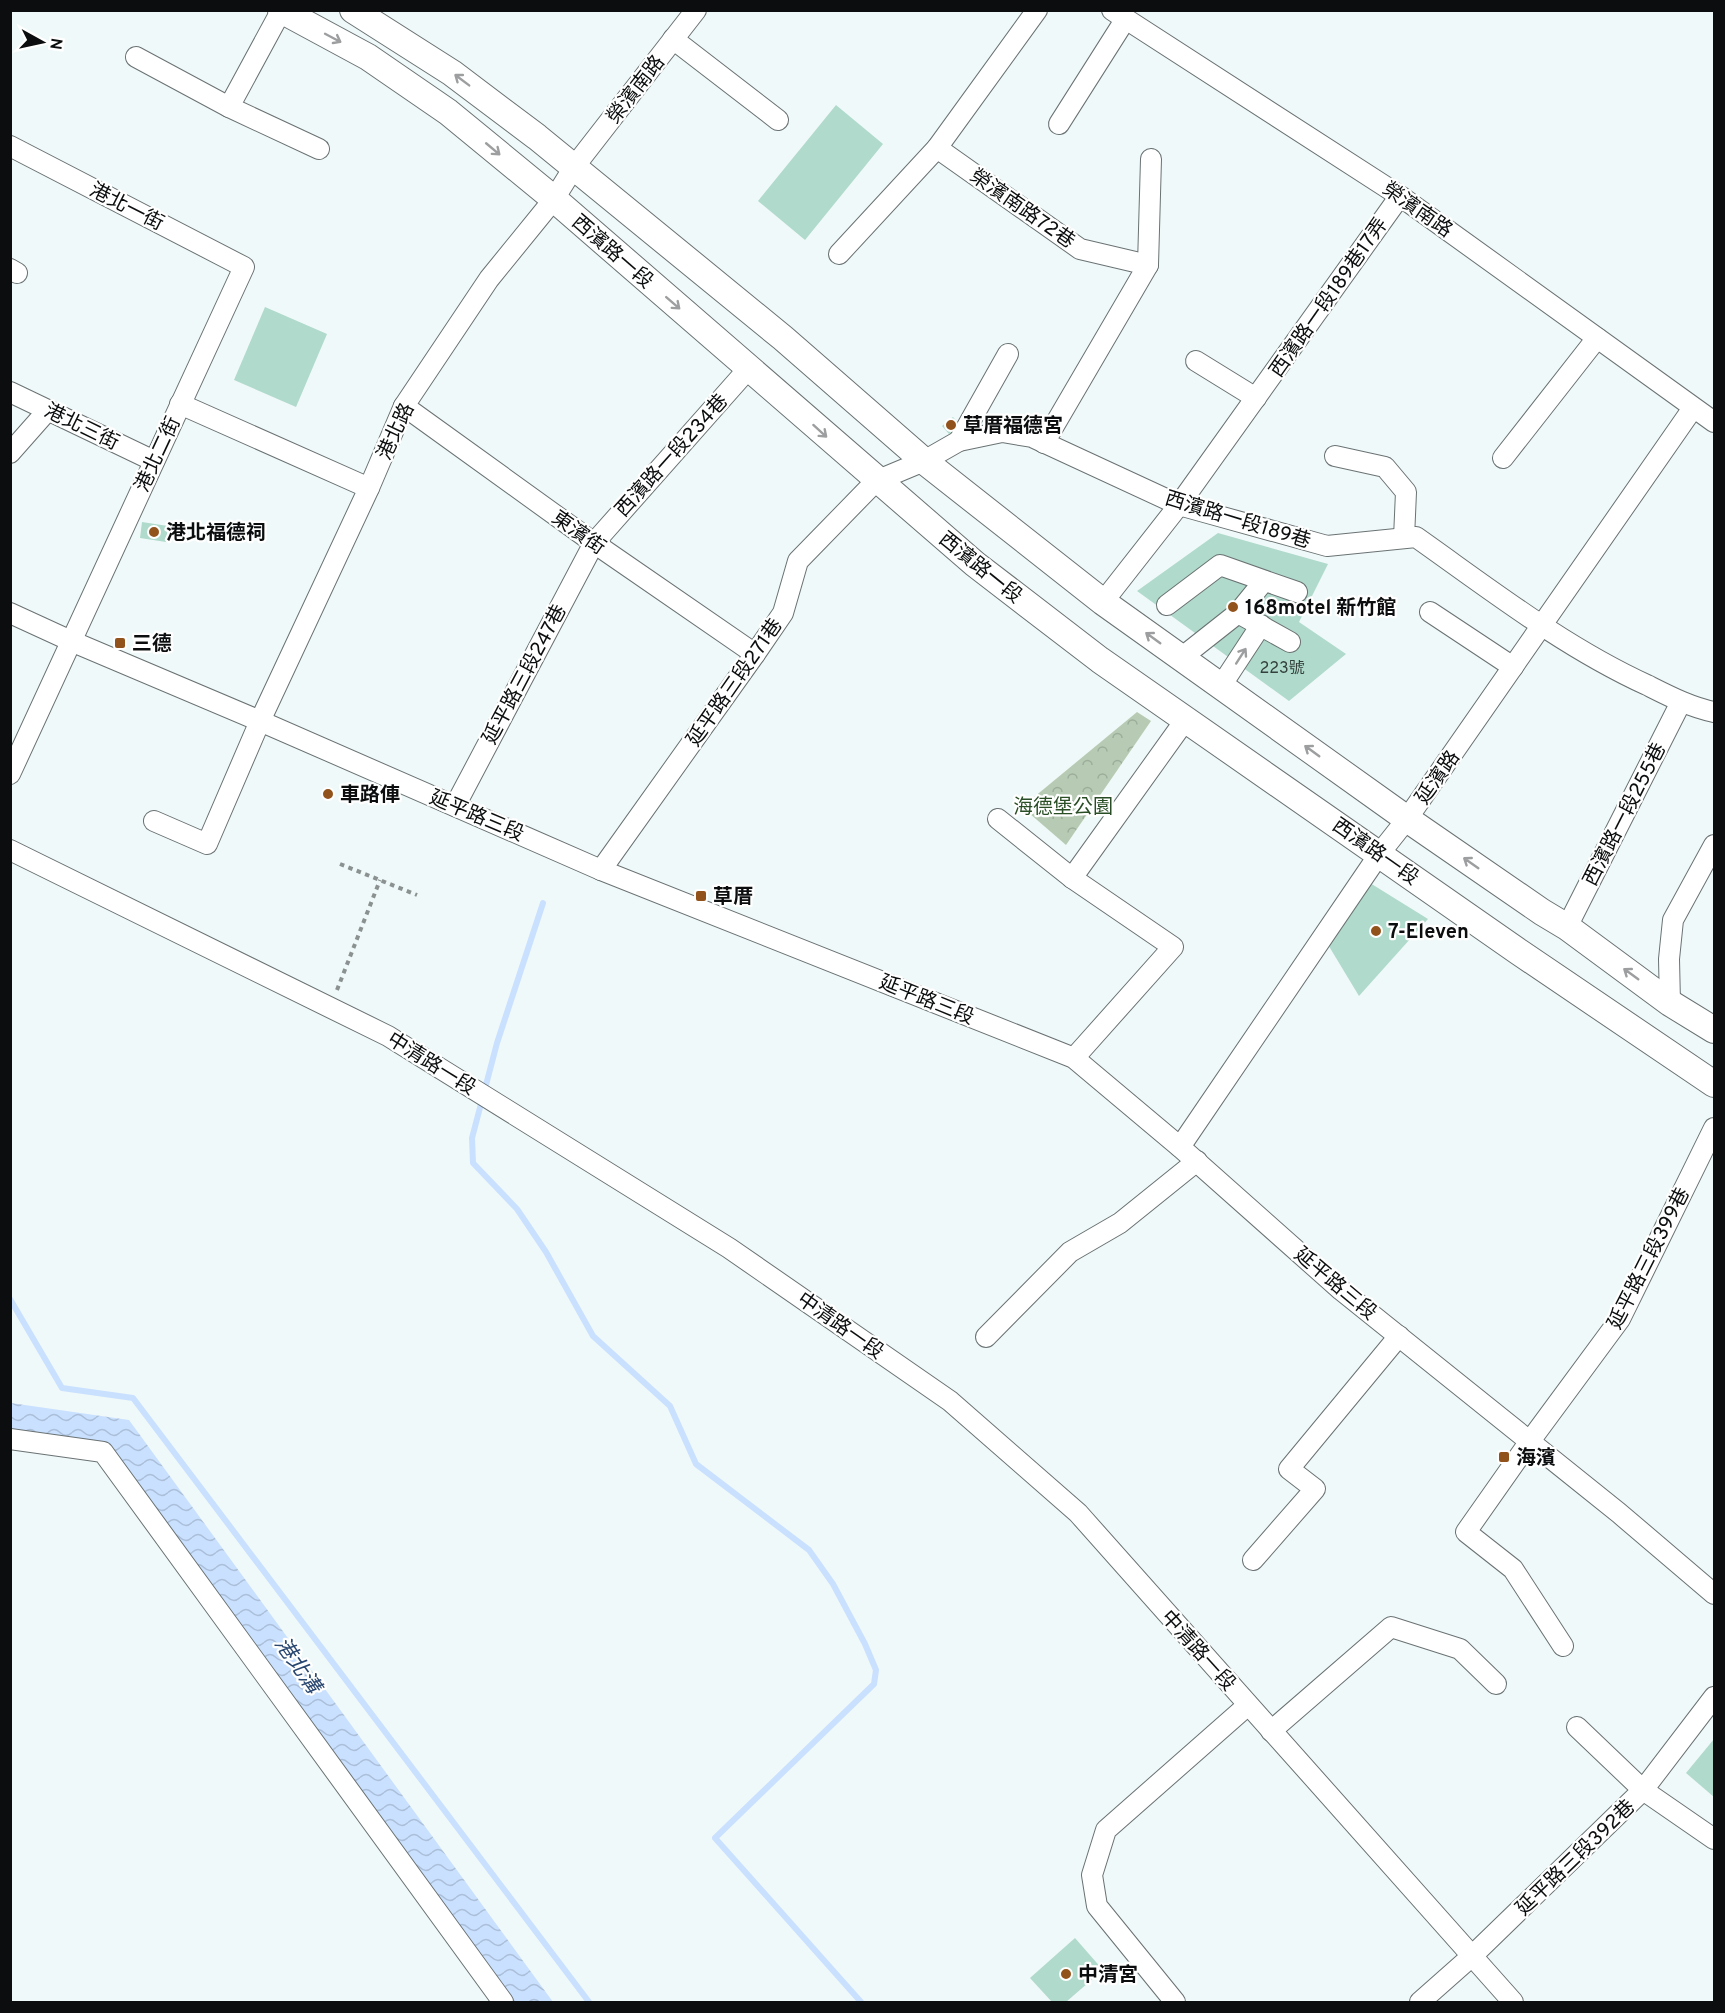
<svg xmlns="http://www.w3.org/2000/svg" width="1725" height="2013" viewBox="0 0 1725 2013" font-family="Overpass,'Noto Sans TC',sans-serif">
<defs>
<pattern id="forest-crowns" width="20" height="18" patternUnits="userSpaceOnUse" patternTransform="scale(1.5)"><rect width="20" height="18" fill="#b7cbb4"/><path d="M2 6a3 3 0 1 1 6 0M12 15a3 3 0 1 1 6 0" fill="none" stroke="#9cad9a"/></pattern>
<pattern id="water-waves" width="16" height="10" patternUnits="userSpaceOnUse" patternTransform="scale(1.5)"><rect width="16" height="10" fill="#c9e0ff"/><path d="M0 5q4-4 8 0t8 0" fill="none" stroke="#abbfd9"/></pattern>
</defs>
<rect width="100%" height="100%" fill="#f0f9f9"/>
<path fill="url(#forest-crowns)" d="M1137,712L1151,721L1066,845L1022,807Z"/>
<path fill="url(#water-waves)" d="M11,1403L129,1420L553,2002H511L105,1442L11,1429Z"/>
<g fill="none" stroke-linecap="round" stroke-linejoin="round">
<g stroke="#c9e0ff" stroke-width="6">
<path d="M543,903L497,1043L472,1138L473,1163L517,1209L546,1252L593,1336L670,1406L696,1464L809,1550L833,1584L865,1644L876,1670L874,1684L715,1838L861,2002"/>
<path d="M10,1299L62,1388L133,1398L589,2002"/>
</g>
</g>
<g fill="#b0dacb">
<path d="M836,105L883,144L805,240L758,201Z"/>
<path d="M265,307L327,334L296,407L234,380Z"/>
<path d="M953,417L960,425L949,434L942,426Z"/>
<path d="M142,522L168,526L166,542L140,538Z"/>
<path d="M1218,533L1328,564L1299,622L1346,654L1289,701L1137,591Z"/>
<path d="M1370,883L1428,919L1359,996L1327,943Z"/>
<path d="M1714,1739V1797L1686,1773Z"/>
<path d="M1075,1938L1103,1970L1066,2002H1052L1030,1978Z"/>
</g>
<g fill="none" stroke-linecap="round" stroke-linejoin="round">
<defs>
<g id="minor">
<path d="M1037,10L937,148L1080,249L1148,265"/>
<path d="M1112,10L1400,196L1714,422"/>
<path d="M673,39L778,120"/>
<path d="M136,57L229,107L319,149"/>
<path d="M229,107L281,11"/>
<path d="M1059,124L1125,20"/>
<path d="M10,146L244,267L10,774"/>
<path d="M839,254L937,148"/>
<path d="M10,269L17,273"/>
<path d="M1196,361L1256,398"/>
<path d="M10,392L154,461"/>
<path d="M180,404L369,488"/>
<path d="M404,406L594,543L755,654"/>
<path d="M959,441L1008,354"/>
<path d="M1044,443L1148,265L1151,159"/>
<path d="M10,453L48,410"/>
<path d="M1335,456L1385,467L1406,492L1404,538"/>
<path d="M1503,458L1597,338"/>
<path d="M1264,581L1238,613L1290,642"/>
<path d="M1103,602L1179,505L1400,196"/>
<path d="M1167,605L1220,565L1297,592"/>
<path d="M1430,612L1513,667"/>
<path d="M10,613L71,641L260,721L601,870L1074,1058L1180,1147L1341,1290L1619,1513L1714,1594"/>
<path d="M1181,658L1238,613"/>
<path d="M1221,686L1261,625"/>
<path d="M455,806L594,543L749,368"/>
<path d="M998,819L1072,878L1173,947L1074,1058"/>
<path d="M154,821L207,844L260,721L369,488L404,406L489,279L554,199L574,167L696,10"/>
<path d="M10,850L388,1036L729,1248L950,1401L1078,1513L1513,2002"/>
<path d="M601,870L755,654L783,613L798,561L876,481L924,461L959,441L1002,432L1032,437L1179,505L1327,546L1416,537C1491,590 1564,647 1647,685C1669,696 1690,707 1714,712"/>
<path d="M1072,878L1186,719"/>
<path d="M1567,927L1681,702"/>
<path d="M1670,1003L1669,959L1673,920L1714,845"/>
<path d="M1180,1147L1380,853L1407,819L1693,408"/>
<path d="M986,1337L1070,1252L1120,1223L1197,1161"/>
<path d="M10,1439L103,1452L503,2002"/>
<path d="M1253,1560L1315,1489L1289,1469L1399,1336"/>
<path d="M1563,1646L1513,1569L1466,1532L1530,1441L1620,1319L1714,1128"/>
<path d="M1577,1727L1643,1790L1714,1839"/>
<path d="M1271,1731L1391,1627L1460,1649L1496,1684"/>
<path d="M1175,2002L1097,1906L1092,1875L1106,1830L1248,1705"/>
<path d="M1420,2002L1472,1956L1643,1790L1714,1697"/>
</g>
<g id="major">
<path d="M281,10L368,57L448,112L554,199L975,564L1100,660L1519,952L1714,1084"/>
<path d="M353,10L452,73L537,137L783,338L924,461L1103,602L1407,819L1542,912L1567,927L1670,1003L1714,1030"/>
</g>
</defs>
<use href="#minor" stroke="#6a7273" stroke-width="22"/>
<use href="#major" stroke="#6a7273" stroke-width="28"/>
<g stroke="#8b9191" stroke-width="4" stroke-dasharray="4.5 4.5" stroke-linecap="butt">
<path d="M340,864L417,895"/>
<path d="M337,990L380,880"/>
</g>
<use href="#minor" stroke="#fff" stroke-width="20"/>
<use href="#major" stroke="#fff" stroke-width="26"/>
</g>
<defs><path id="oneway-shaft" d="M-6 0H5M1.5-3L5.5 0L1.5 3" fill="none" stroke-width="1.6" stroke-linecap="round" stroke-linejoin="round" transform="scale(1.5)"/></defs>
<g stroke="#9d9e9f">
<use href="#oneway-shaft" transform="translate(333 38) rotate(28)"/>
<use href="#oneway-shaft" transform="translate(462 80) rotate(-143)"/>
<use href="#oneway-shaft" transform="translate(493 149) rotate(40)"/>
<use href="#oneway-shaft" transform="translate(673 303) rotate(41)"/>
<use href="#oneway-shaft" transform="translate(820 431) rotate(42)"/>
<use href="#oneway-shaft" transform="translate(1153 638) rotate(-144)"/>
<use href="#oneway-shaft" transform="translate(1241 656) rotate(-57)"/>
<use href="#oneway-shaft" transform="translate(1312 751) rotate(-144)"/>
<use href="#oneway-shaft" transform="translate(1471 863) rotate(-145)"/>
<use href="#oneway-shaft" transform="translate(1631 974) rotate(-144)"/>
</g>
<g fill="#92521c" stroke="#fff" stroke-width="2">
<circle cx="951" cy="425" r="6"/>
<circle cx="154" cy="532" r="6"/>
<circle cx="1233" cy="607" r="6"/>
<rect x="114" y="637" width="12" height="12" rx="3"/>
<circle cx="328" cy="794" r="6"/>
<rect x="695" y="890" width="12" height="12" rx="3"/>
<circle cx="1376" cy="931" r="6"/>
<rect x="1498" y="1451" width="12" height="12" rx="3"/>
<circle cx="1066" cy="1974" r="6"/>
</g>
<g text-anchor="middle" stroke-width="4.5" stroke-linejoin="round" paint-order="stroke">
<g font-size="16" fill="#34403d">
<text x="1282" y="673">223號</text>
</g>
<g font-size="20" fill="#0b0d0e" stroke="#fff">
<text transform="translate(635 89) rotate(-52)" y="7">榮濱南路</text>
<text transform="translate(127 206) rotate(27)" y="7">港北一街</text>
<text transform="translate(1023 208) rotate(35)" y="7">榮濱南路72巷</text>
<text transform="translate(1418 209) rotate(35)" y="7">榮濱南路</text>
<text transform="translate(613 251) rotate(41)" y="7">西濱路一段</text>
<text transform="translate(1328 297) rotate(-55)" y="7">西濱路一段189巷17弄</text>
<text transform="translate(82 426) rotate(26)" y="7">港北三街</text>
<text transform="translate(395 431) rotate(-65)" y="7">港北路</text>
<text transform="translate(157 454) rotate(-65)" y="7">港北二街</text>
<text transform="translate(671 455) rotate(-48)" y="7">西濱路一段234巷</text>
<text transform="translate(1238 519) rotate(17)" y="7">西濱路一段189巷</text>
<text transform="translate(579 532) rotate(35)" y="7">東濱街</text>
<text transform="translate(981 567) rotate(39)" y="7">西濱路一段</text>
<text transform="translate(524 674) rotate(-62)" y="7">延平路三段247巷</text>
<text transform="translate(734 682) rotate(-55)" y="7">延平路三段271巷</text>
<text transform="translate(1437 777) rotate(-55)" y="7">延濱路</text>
<text transform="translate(1624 814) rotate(-63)" y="7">西濱路一段255巷</text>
<text transform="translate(477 815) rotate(23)" y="7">延平路三段</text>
<text transform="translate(1376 851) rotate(35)" y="7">西濱路一段</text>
<text transform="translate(927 999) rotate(22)" y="7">延平路三段</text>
<text transform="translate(432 1063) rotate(32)" y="7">中清路一段</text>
<text transform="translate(1648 1258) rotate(-63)" y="7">延平路三段399巷</text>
<text transform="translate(1336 1283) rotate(40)" y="7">延平路三段</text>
<text transform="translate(841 1325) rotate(35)" y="7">中清路一段</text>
<text transform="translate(1199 1650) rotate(48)" y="7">中清路一段</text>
<text transform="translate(1575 1857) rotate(-44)" y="7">延平路三段392巷</text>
</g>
<g font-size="20" font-weight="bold" fill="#0b0d0e" stroke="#fff" text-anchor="start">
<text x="963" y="432">草厝福德宮</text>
<text x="166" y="539">港北福德祠</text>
<text x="1245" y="614">168motel 新竹館</text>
<text x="132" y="650">三德</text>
<text x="340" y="801">車路俥</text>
<text x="713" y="903">草厝</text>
<text x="1388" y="938">7-Eleven</text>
<text x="1516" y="1464">海濱</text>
<text x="1078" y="1981">中清宮</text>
</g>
<g font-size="20" fill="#294e25" stroke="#fff">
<text x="1063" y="813">海德堡公園</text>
</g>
<g font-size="21" font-style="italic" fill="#294770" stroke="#fff">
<text transform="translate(298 1665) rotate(55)" y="7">港北溝</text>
</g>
</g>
<rect width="1725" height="2013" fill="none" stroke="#0b0d0e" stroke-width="24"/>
<g transform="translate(42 42) rotate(98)" stroke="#ffffff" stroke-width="4.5" paint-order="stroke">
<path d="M0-4.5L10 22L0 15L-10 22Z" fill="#0b0d0e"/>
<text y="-9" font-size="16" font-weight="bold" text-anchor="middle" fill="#0b0d0e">N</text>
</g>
</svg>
